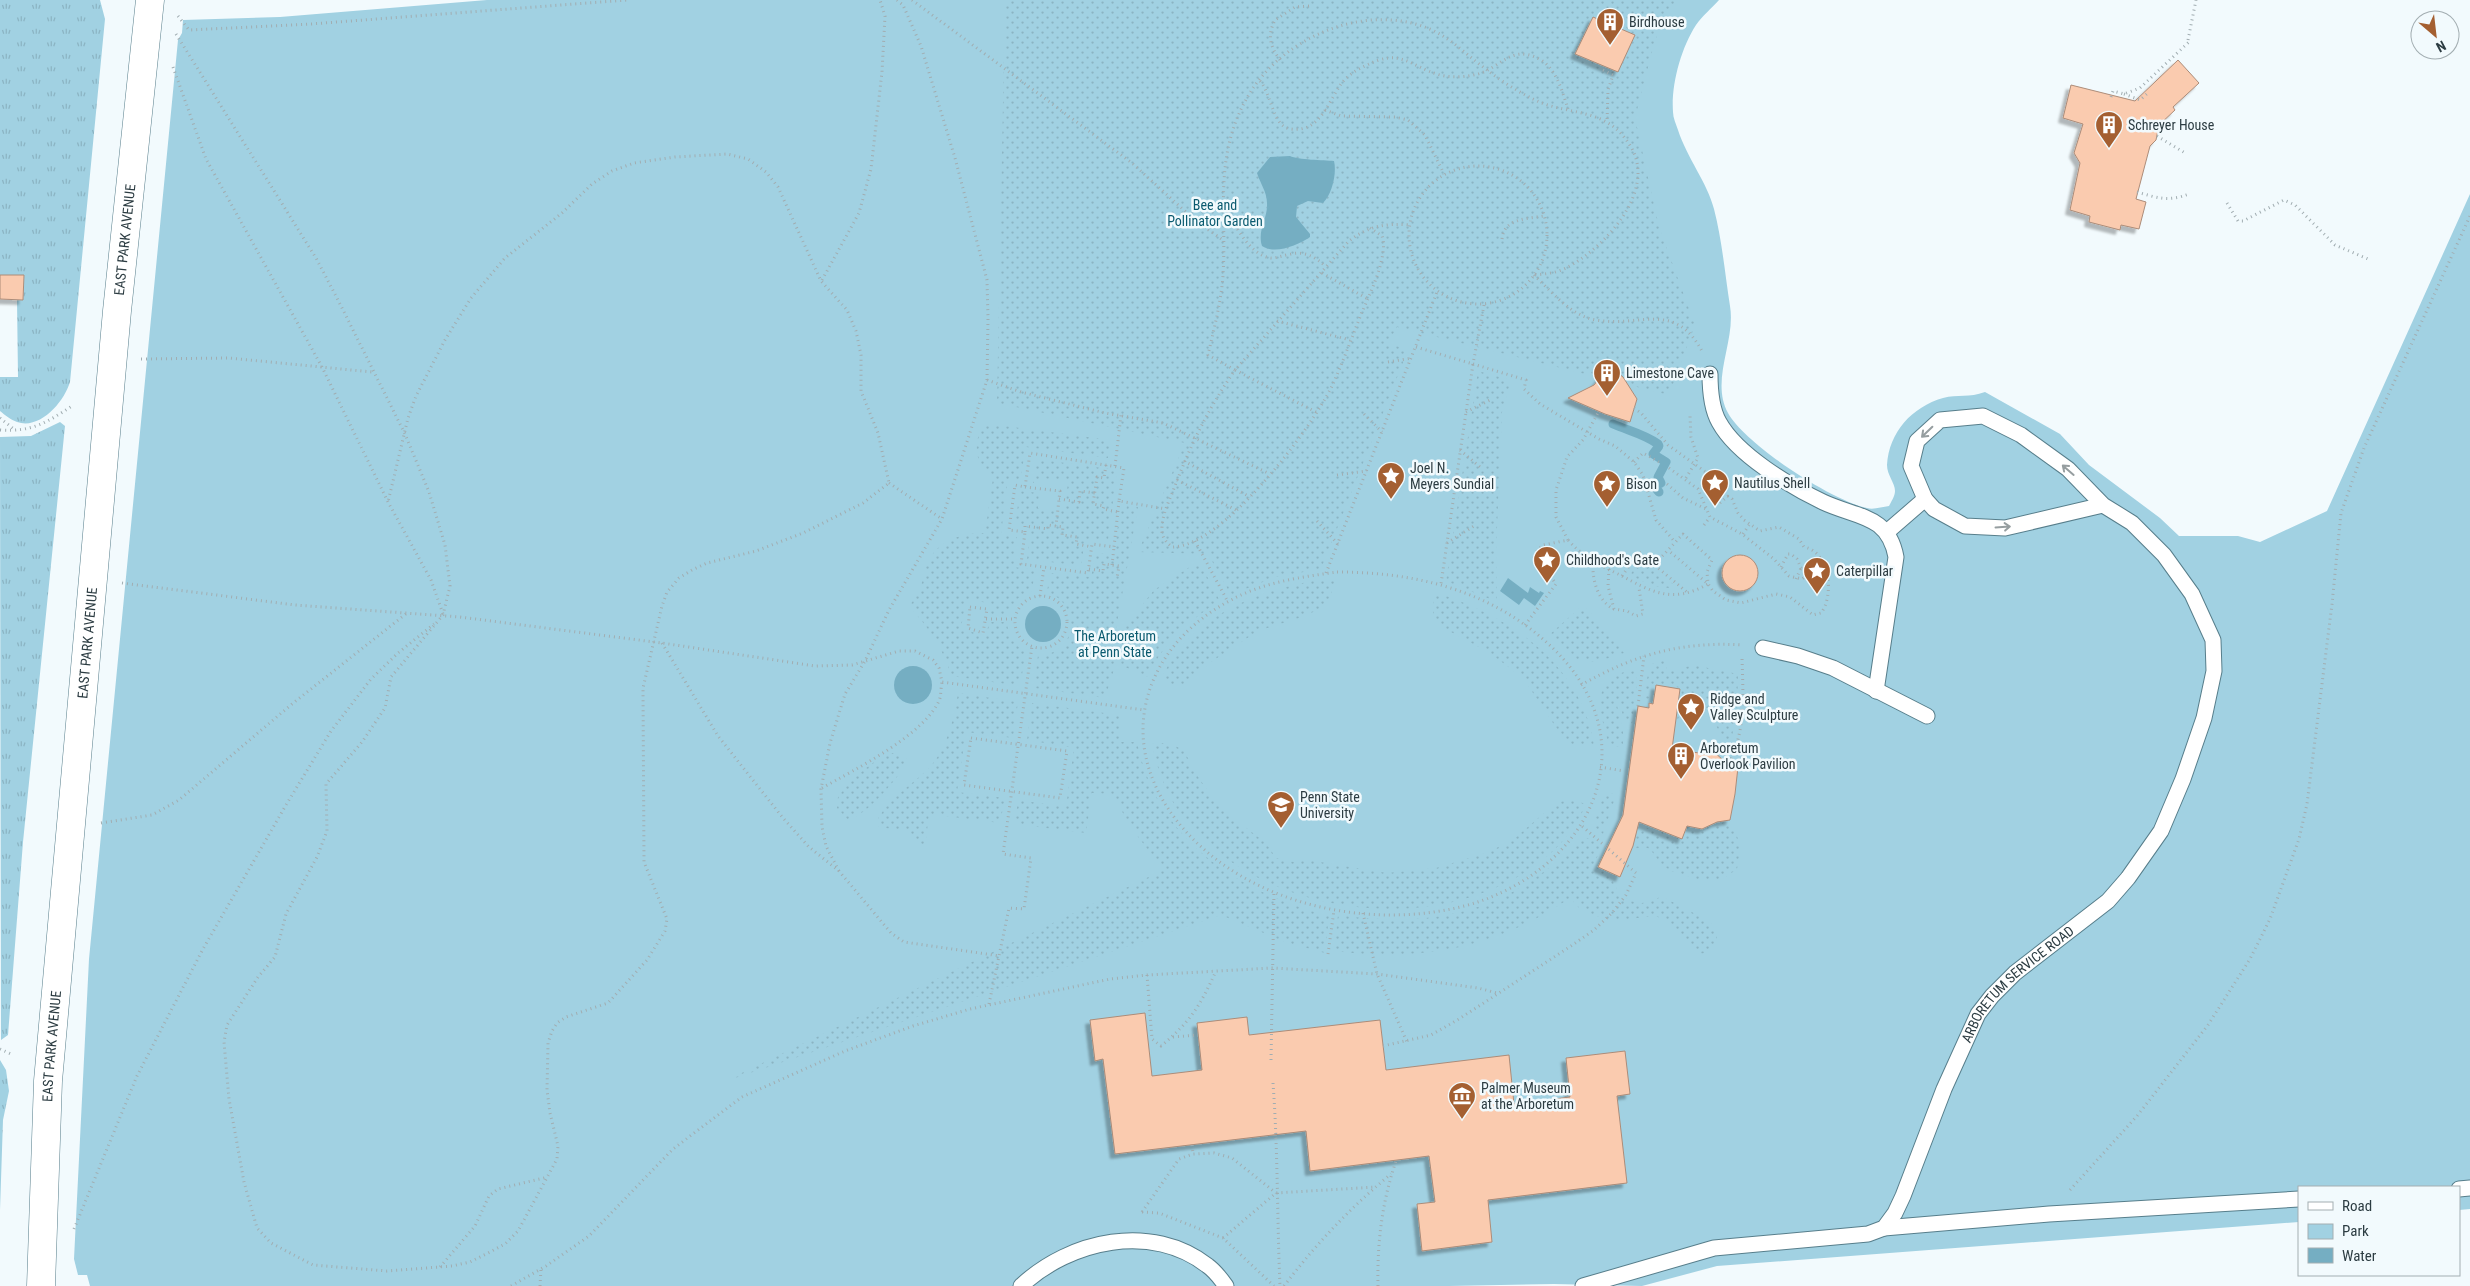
<svg xmlns="http://www.w3.org/2000/svg" width="2470" height="1286" viewBox="0 0 2470 1286" font-family="'Roboto Condensed',sans-serif">
<defs>
<pattern id="grass-tufts" width="24" height="20" patternUnits="userSpaceOnUse" patternTransform="scale(1.25)"><rect width="24" height="20" fill="#a1d1e2"/><path d="M3 7l-1-3M5 7V3M7 7l1-3M15 17l-1-3M17 17v-4M19 17l1-3" fill="none" stroke="#8bb4c3"/></pattern>
<pattern id="garden-dots" width="8" height="8" patternUnits="userSpaceOnUse" patternTransform="scale(1.25)"><rect width="8" height="8" fill="#a1d1e2"/><path d="M2 2h.1M6 6h.1" fill="none" stroke="#8bb4c3" stroke-width="1.8" stroke-linecap="round"/></pattern>
<filter id="shadow"><feDropShadow dx="-4.5" dy="4.5" stdDeviation="1" flood-color="#0004"/></filter>
</defs>
<rect width="100%" height="100%" fill="#f2fafd"/>
<g fill="url(#grass-tufts)">
<path d="M0,0H100L105,19L70,382C64,402 40,430 17,422C11,420 5,415 0,411V377H18L17,300H23L24,275H0Z"/>
<path d="M60,422L65,426L23,842L8,1035L1,1040L0,437L31,436Z"/>
<path d="M0,1060L6,1070L9,1091L3,1120L0,1210Z"/>
</g>
<path fill="#a1d1e2" d="M487,0H1719C1712,8 1702,16 1696,25C1681,48 1671,85 1673,112C1673,118 1676,124 1678,130C1687,158 1707,182 1714,209C1722,240 1725,274 1730,306C1736,341 1710,380 1728,413C1746,445 1831,500 1867,508C1873,510 1882,507 1889,506C1891,502 1895,496 1895,491C1895,483 1887,475 1887,465C1889,432 1912,407 1943,398C1958,394 1969,398 1985,392L2060,434L2089,465L2160,518L2179,536H2238L2260,542L2327,511L2470,194V1209L2459,1210V1187H2299V1222L1717,1266L1642,1286L1554,1284L1449,1286H90L87,1275H78L74,1259L89,959L178,40L182,33L183,20L280,17Z"/>
<g fill="url(#garden-dots)">
<path d="M1005,0H1677L1655,40L1635,118L1659,227L1695,325L1669,395L1397,327L1388,343L1408,350L1321,569L1275,577L1231,595L1208,554L1138,552L1185,443L997,403Z"/>
<path d="M1478,371L1511,380L1502,412L1496,552L1497,602L1446,581Z"/>
<path d="M990,424L1110,440L1108,458L1026,447L1020,480L1008,479L1001,534L1017,537L1014,567L1035,570L1032,591L1017,599L1007,616L990,614V603L966,600L961,628L986,637L989,622H1007C1008,636 1014,645 1026,652L1020,686L951,676C944,649 928,627 909,606C924,588 920,584 927,564C937,540 962,533 985,533L993,478C976,465 973,448 981,428Z"/>
<path d="M1036,459L1117,470L1108,541L1085,539L1081,566L1027,559L1031,528L1015,525L1020,491L1039,493L1038,508L1065,511L1068,481L1041,478L1040,484L1033,483Z"/>
<path d="M1127,505L1138,507L1114,640L1154,590L1199,561L1220,601C1190,619 1162,645 1147,677L1116,663L1105,698L1034,688L1038,655C1077,655 1083,605 1047,592L1050,573L1091,577L1096,553L1114,555L1120,510L1126,511Z"/>
<path d="M1640,560L1673,584L1669,588L1652,586L1630,575Z"/>
<path d="M1325,579H1336L1329,600L1321,608L1305,616L1258,631L1211,662L1189,682L1181,686L1173,685L1161,680C1187,616 1262,588 1325,579Z"/>
<path d="M1434,592C1508,615 1581,663 1594,745L1578,746L1569,743L1555,726L1527,684L1510,668L1488,652L1438,625L1433,616Z"/>
<path d="M1583,605L1606,629L1624,653C1583,667 1579,666 1549,635Z"/>
<path d="M1663,659L1668,672L1693,665L1738,674L1737,714L1729,749L1717,731L1718,729L1708,712L1714,710V705L1677,720L1682,688L1652,684L1650,699L1643,698L1650,665Z"/>
<path d="M1635,671L1637,682L1632,724L1625,723L1619,701H1616L1623,731V746L1611,747L1608,743C1605,723 1592,701 1607,683C1614,674 1623,671 1635,671Z"/>
<path d="M958,693L1018,702L1013,738L966,732L957,792L1005,798L1000,823L929,814L925,847L906,831L879,827L876,823C886,800 912,785 929,768C947,749 954,718 958,693Z"/>
<path d="M1032,703L1119,715L1120,742H1137C1157,841 1237,891 1329,916L1325,953L1285,942L1221,915L723,1082L1163,870L1127,822L1114,794L1092,793L1086,833L1015,824L1018,800L1066,807L1074,748L1027,740Z"/>
<path d="M1162,743L1174,745L1184,751L1200,780L1224,811L1266,843L1276,858L1294,862L1302,859L1387,873L1436,868L1489,852L1515,838L1557,802L1572,800L1586,804C1574,833 1551,857 1524,873C1420,938 1254,913 1180,813C1165,792 1157,768 1152,744Z"/>
<path d="M891,753C899,753 904,754 908,761C899,777 866,816 848,820L837,808L838,797C851,779 870,762 891,753Z"/>
<path d="M1610,793L1616,795L1603,834L1596,828V817L1603,797Z"/>
<path d="M1686,818L1696,831L1728,821C1741,835 1741,852 1737,869L1723,879L1700,880L1671,871L1661,864L1650,849L1644,847L1627,850L1634,826L1655,829L1678,838C1685,832 1688,828 1686,818Z"/>
<path d="M1591,838L1602,847L1593,866L1611,874C1616,899 1640,912 1661,896L1709,921C1718,930 1719,938 1714,949L1705,953L1697,954L1670,923L1656,916L1610,921L1581,910L1570,898C1497,948 1421,962 1334,951L1338,915C1438,929 1509,911 1582,839Z"/>
</g>
<g fill="#75aec2">
<path d="M1290,156C1298,160 1323,160 1334,161C1337,173 1332,195 1323,203L1308,201L1297,206L1296,217L1310,234V237C1298,245 1275,255 1262,246C1257,230 1268,219 1267,203C1267,192 1260,183 1257,173L1270,157Z"/>
<path d="M1508,578L1528,593L1530,587L1539,593L1540,591L1544,593L1535,606L1524,598L1519,605L1500,591Z"/>
<circle cx="1043" cy="624" r="18"/>
<circle cx="913" cy="685" r="19"/>
</g>
<g fill="none" stroke-linecap="round" stroke-linejoin="round">
<path stroke="#75aec2" stroke-width="9" d="M1613,424C1629,431 1644,434 1658,444L1659,446L1653,454L1666,462L1658,477L1661,483L1654,486L1659,492"/>
</g>
<g fill="#facbaf" stroke="#ac8c79" filter="url(#shadow)">
<path d="M1593,17L1635,35L1618,72L1575,54Z"/>
<path d="M2178,60L2199,83L2173,107L2175,110L2159,125L2156,140L2150,146L2136,199L2146,202L2139,229L2121,225L2120,230L2089,222L2090,216L2070,210L2080,163L2074,153L2083,124L2063,118L2071,85L2135,101Z"/>
<path d="M0,275H24L23,300L0,299Z"/>
<path d="M1615,371L1623,377L1637,399L1630,422L1605,414L1568,398L1594,385L1603,374Z"/>
<circle cx="1740" cy="573" r="18"/>
<path d="M1656,685L1680,689L1672,749L1706,754L1712,750L1724,761L1738,767L1735,794L1730,820L1717,822L1702,829L1687,826L1682,839L1639,822L1633,846L1620,877L1598,867L1623,815L1638,706L1649,708V703L1653,704Z"/>
<path d="M1145,1013L1152,1076L1202,1070L1197,1023L1247,1017L1249,1035L1380,1020L1386,1070L1509,1055L1514,1104L1570,1097L1566,1058L1625,1051L1630,1094L1617,1096L1627,1183L1488,1200L1492,1242L1422,1251L1417,1204L1435,1202L1429,1156L1310,1171L1306,1131L1115,1154L1103,1059L1095,1061L1090,1020Z"/>
</g>
<g fill="none" stroke-linecap="round" stroke-linejoin="round">
<defs>
<g id="lane">
<path d="M1710,374C1710,390 1711,408 1719,422C1737,455 1790,486 1823,502C1857,518 1888,514 1896,557L1876,691"/>
<path d="M1888,531L1925,499"/>
<path d="M1763,648L1798,656L1833,668L1927,716"/>
<path d="M2459,1189L2470,1188"/>
<path d="M1884,1228L2049,1214L2299,1199"/>
<path d="M1021,1286C1070,1240 1152,1222 1208,1266C1215,1271 1221,1279 1226,1286"/>
<path id="s1" d="M1583,1286L1714,1248L1868,1234L1884,1228L1895,1213L1903,1196L1944,1089L1978,1014L1992,996L2015,973L2108,901L2128,878L2161,831L2183,779L2204,718L2214,671L2213,640L2192,594L2164,555L2132,523L2103,505L2068,469L2021,435L1983,416L1940,420L1917,441L1911,466L1925,499L1934,509L1965,526L2005,528L2103,505"/>
</g>
<g id="secondary">
<path id="s2" d="M41,1286L48,1081L117,311L150,0"/>
</g>
</defs>
<use href="#lane" stroke="#577e8b" stroke-width="17"/>
<use href="#secondary" stroke="#577e8b" stroke-width="29"/>
<g stroke="#a1adb1" stroke-width="3" stroke-dasharray="1 4" stroke-linecap="butt">
<path d="M912,0L1132,163L1197,222L1223,240"/>
<path d="M178,16L189,30L311,24L627,0"/>
<path d="M176,34L316,258L338,300L405,434L429,492L445,545L450,586L443,615L391,677L385,708L362,742L326,784L327,831L317,857L286,914L275,957L258,977L227,1025L224,1042L229,1099L244,1182L257,1228L271,1243L313,1265L387,1271L452,1266L470,1262L488,1253L505,1244L518,1231L557,1159L558,1146L550,1113L547,1090L548,1043L552,1031L557,1023L566,1017L608,1003L647,960L665,931L667,919L644,862L643,688L662,606L667,592L679,578L692,570L707,563L756,551L803,533L863,503L889,483L878,433L861,391V355L856,331L847,310L821,281L778,187L766,172L748,159L727,154L675,157L634,163L612,171L592,184L562,213L505,258L471,298L445,340L416,396L408,418L388,502"/>
<path d="M2188,40L2196,0"/>
<path d="M1280,60C1270,46 1267,36 1275,20L1295,7L1311,6"/>
<path d="M173,67L206,159L322,367L388,502L431,580L443,614"/>
<path d="M1603,70L1613,75L1608,90L1607,122"/>
<path d="M1260,81C1272,94 1272,127 1291,129C1319,133 1328,103 1341,84C1347,76 1356,70 1365,66C1402,47 1408,66 1440,75C1452,78 1466,77 1478,74C1500,68 1511,45 1537,58C1556,66 1562,91 1568,109"/>
<path d="M2124,94L2140,100L2149,92"/>
<path d="M2111,97L2113,91L2124,94L2140,88L2190,41"/>
<path d="M1325,110L1341,116L1395,117L1408,120L1425,135L1444,174"/>
<path d="M2157,136L2185,153"/>
<circle cx="1478" cy="235" r="69"/>
<path d="M2137,192C2158,198 2168,202 2189,194"/>
<path d="M1223,203C1233,221 1248,255 1271,258C1278,258 1284,255 1291,254C1305,251 1316,257 1326,267"/>
<path d="M2227,203L2238,221H2243L2284,200L2295,205L2335,245L2368,259"/>
<path d="M1370,228L1382,236C1389,254 1370,294 1362,312C1352,337 1343,362 1332,386C1311,429 1223,547 1172,547C1167,543 1163,539 1162,532C1161,518 1168,503 1173,491C1190,446 1208,409 1235,370L1208,355C1214,329 1221,302 1223,276C1227,209 1213,157 1248,96C1283,36 1368,1 1432,30C1453,40 1469,57 1487,70C1501,81 1517,91 1533,99C1568,117 1606,105 1631,147C1657,191 1605,247 1568,267C1557,273 1546,274 1534,275"/>
<path d="M1502,239C1504,218 1527,219 1544,216"/>
<path d="M1322,273L1368,299"/>
<path d="M1534,275C1552,292 1571,316 1596,320C1640,328 1675,299 1703,353"/>
<path d="M822,280L859,213L871,169L882,72L885,16L880,0"/>
<path d="M1484,305L1473,364L1526,380L1524,389L1540,404L1599,439L1615,446L1634,462L1643,475L1656,520L1675,542"/>
<path d="M1277,321L1350,340"/>
<path d="M1416,347L1473,364L1441,584"/>
<path d="M141,359L229,358L372,372"/>
<path d="M1388,362L1412,358"/>
<path d="M987,380L1021,392L1105,413L1163,423L1270,474"/>
<path d="M1634,408L1641,413L1668,445L1707,473L1716,488L1732,499L1738,513L1744,520L1760,531L1779,527L1799,539L1804,547C1829,551 1835,595 1821,613L1813,615L1790,597L1776,594L1741,603L1726,600L1713,591L1708,584L1668,550"/>
<path d="M1316,412L1235,370L1349,241C1368,226 1386,223 1410,225"/>
<path d="M1466,412L1490,400"/>
<path d="M1364,414L1382,432"/>
<path d="M0,418L15,430"/>
<path d="M0,430C32,432 46,423 72,406"/>
<path d="M1460,450L1480,467"/>
<path d="M1184,461L1250,497"/>
<path d="M1634,462L1643,453L1659,462"/>
<path d="M1106,465L1104,478L1097,477L1093,504L1104,506L1103,509L1118,512"/>
<path d="M1115,466L1121,415"/>
<path d="M1669,468L1698,489L1710,517L1742,534L1774,559L1789,576L1802,579L1811,572L1827,575"/>
<path d="M1337,475L1367,471"/>
<path d="M1686,478L1698,458L1691,437L1690,416"/>
<path d="M1177,480L1236,510"/>
<path d="M889,483L942,519"/>
<path d="M1667,484L1683,498L1706,509"/>
<path d="M1025,487L1060,491L1056,526"/>
<path d="M1059,499L1079,502L1080,491L1095,493"/>
<path d="M1119,501L1114,547L1092,544L1088,573L1021,564L1025,532L1009,530L1015,485L1025,487L1030,453L1124,468L1119,501L1166,509"/>
<path d="M1720,503L1729,495"/>
<path d="M1317,521L1338,544"/>
<path d="M1704,525L1710,517"/>
<path d="M1025,532V526L1048,529V525L1063,527L1062,535L1077,537L1076,544L1092,547"/>
<path d="M1743,534L1749,525"/>
<path d="M1568,540L1556,517V490L1567,457L1583,440L1599,411"/>
<path d="M1195,541L1228,602"/>
<path d="M1447,543L1474,526"/>
<path d="M1593,561C1592,580 1597,599 1613,609"/>
<path d="M1112,565L1114,547"/>
<path d="M1781,567L1788,554H1791L1797,559L1801,568L1811,572"/>
<path d="M1089,569L1103,571L1104,564L1119,566L1117,578"/>
<path d="M1609,569L1608,586L1614,609L1627,611L1636,616L1643,614L1639,588"/>
<path d="M1337,572C1412,572 1486,589 1544,640C1659,740 1589,878 1456,908C1357,930 1236,900 1174,817C1113,735 1147,643 1233,599C1265,582 1301,577 1337,572Z"/>
<path d="M1326,573L1437,292"/>
<path d="M1622,576L1639,552L1688,593"/>
<path d="M1796,579L1801,568"/>
<path d="M122,583L295,605L460,617L662,643L815,666L852,665L899,651H915L933,660L939,668L942,682L1144,710"/>
<path d="M1040,596L1044,567"/>
<circle cx="1041" cy="622" r="26"/>
<path d="M970,607L987,609L983,633L968,628Z"/>
<path d="M986,619H1015"/>
<path d="M1525,625L1556,584L1542,564L1536,552L1543,545L1568,540C1582,556 1599,565 1618,574C1651,591 1671,605 1708,584L1707,572L1712,560L1683,534L1654,565"/>
<path d="M662,643L718,736L783,818L809,847L839,871L891,933L904,942L1000,956"/>
<path d="M1581,685C1634,655 1681,641 1743,645"/>
<path d="M1638,706L1644,656"/>
<path d="M971,738L1067,751L1060,798L964,785Z"/>
<path d="M1729,763C1746,731 1743,693 1742,658"/>
<path d="M1600,767L1624,771"/>
<path d="M822,788C854,770 928,733 940,698C941,693 941,687 942,682"/>
<path d="M101,823L152,815L179,800L292,704L407,613"/>
<path d="M839,871L826,846L822,827L821,789L830,743L845,694L865,661L889,610L942,519L987,380L988,318L987,280L955,158L921,46L903,5L897,0"/>
<path d="M1363,913L1377,974L1407,1042"/>
<path d="M1328,954L1334,910"/>
<path d="M1147,975L1152,1039L1161,1046C1191,1021 1200,1006 1216,971"/>
<path d="M989,1004L1009,908L1024,909L1031,858L1003,854L1032,646"/>
<path d="M1173,1037L1198,1035"/>
<path d="M1383,1046L1431,1035L1459,1019L1571,946L1594,930L1612,913L1626,895L1636,873L1582,826"/>
<path d="M0,1049L11,1054"/>
<path d="M1271,1060L1274,891"/>
<path d="M1273,1083C1278,1151 1277,1218 1280,1286"/>
<path d="M1192,1145L1193,1154"/>
<path d="M2070,1190L2137,1116L2208,1025L2250,959L2270,919L2299,839L2307,804L2332,604L2341,513L2364,448L2470,216"/>
<path d="M1142,1212L1179,1159L1193,1154L1214,1153L1232,1158L1276,1193"/>
<path d="M1142,1212L1159,1213L1223,1238L1274,1286"/>
<path d="M74,1229L137,1076L203,949L286,805L331,731L371,679L398,653L434,624"/>
<path d="M1223,1238L1276,1193L1376,1187"/>
<path d="M440,1267L475,1226L489,1196L498,1189L548,1177"/>
<path d="M511,1286L546,1266L589,1236L673,1149L742,1097L845,1051L913,1026L970,1009L1110,979L1147,975L1272,968L1377,974L1478,988L1497,993"/>
<path d="M540,1286L541,1269"/>
<path d="M1284,1286C1316,1244 1350,1208 1391,1174"/>
<path d="M1378,1286C1377,1243 1382,1202 1396,1161"/>
</g>
<use href="#lane" stroke="#fff" stroke-width="15"/>
<use href="#secondary" stroke="#fff" stroke-width="28"/>
</g>
<defs><path id="oneway-shaft" d="M-6 0H5M1.5-3L5.5 0L1.5 3" fill="none" stroke-width="1.6" stroke-linecap="round" stroke-linejoin="round" transform="scale(1.25)"/></defs>
<g stroke="#969ea0">
<use href="#oneway-shaft" transform="translate(1927 432) rotate(136)"/>
<use href="#oneway-shaft" transform="translate(2068 470) rotate(-139)"/>
<use href="#oneway-shaft" transform="translate(2003 527) rotate(-4)"/>
</g>
<defs>
<symbol id="building-pin" viewBox="-11 -11 22 30"><path d="M0 17L-7.5 6A9.5 9.5 0 1 1 7.5 6Z" fill="#a45f31" stroke="#f2fafd"/><path d="M-4-6H4V6H1V3H-1V6H-4ZM-2.5-4.3h1.7v1.8h-1.7ZM.8-4.3h1.7v1.8H.8ZM-2.5-1h1.7V.8h-1.7ZM.8-1h1.7V.8H.8Z" fill="#fff"/></symbol>
<symbol id="sight-pin" viewBox="-11 -11 22 30"><path d="M0 17L-7.5 6A9.5 9.5 0 1 1 7.5 6Z" fill="#a45f31" stroke="#f2fafd"/><path d="M0-6L1.8-2.2L6-1.7L2.9 1.2L3.7 5.4L0 3.3L-3.7 5.4L-2.9 1.2L-6-1.7L-1.8-2.2Z" fill="#fff"/></symbol>
<symbol id="university-pin" viewBox="-11 -11 22 30"><path d="M0 17L-7.5 6A9.5 9.5 0 1 1 7.5 6Z" fill="#a45f31" stroke="#f2fafd"/><path d="M0-5L7-2L0 1L-7-2ZM-4 1L0 2.5L4 1V4Q0 6-4 4Z" fill="#fff"/></symbol>
<symbol id="museum-pin" viewBox="-11 -11 22 30"><path d="M0 17L-7.5 6A9.5 9.5 0 1 1 7.5 6Z" fill="#a45f31" stroke="#f2fafd"/><path d="M0-6L6-3V-2H-6V-3ZM-5-1h2V3h-2ZM-1-1h2V3h-2ZM3-1h2V3H3ZM-6 4H6V6H-6Z" fill="#fff"/></symbol>
</defs>
<g fill-rule="evenodd">
<use href="#building-pin" x="1594" y="6" width="32" height="43"/>
<use href="#building-pin" x="2093" y="109" width="32" height="43"/>
<use href="#building-pin" x="1591" y="357" width="32" height="43"/>
<use href="#sight-pin" x="1375" y="460" width="32" height="43"/>
<use href="#sight-pin" x="1699" y="467" width="32" height="43"/>
<use href="#sight-pin" x="1591" y="468" width="32" height="43"/>
<use href="#sight-pin" x="1531" y="544" width="32" height="43"/>
<use href="#sight-pin" x="1801" y="555" width="32" height="43"/>
<use href="#sight-pin" x="1675" y="691" width="32" height="43"/>
<use href="#building-pin" x="1665" y="740" width="32" height="43"/>
<use href="#university-pin" x="1265" y="789" width="32" height="43"/>
<use href="#museum-pin" x="1446" y="1080" width="32" height="43"/>
</g>
<g text-anchor="middle" stroke-width="5" stroke-linejoin="round" paint-order="stroke">
<g font-size="14" fill="#2c3c42" stroke="#f2fafd" text-anchor="start">
<text x="1629" y="27">Birdhouse</text>
<text x="2128" y="130">Schreyer House</text>
<text x="1626" y="378">Limestone Cave</text>
<text x="1410" y="473">Joel N.<tspan x="1410" dy="16">Meyers Sundial</tspan></text>
<text x="1734" y="488">Nautilus Shell</text>
<text x="1626" y="489">Bison</text>
<text x="1566" y="565">Childhood's Gate</text>
<text x="1836" y="576">Caterpillar</text>
<text x="1710" y="704">Ridge and<tspan x="1710" dy="16">Valley Sculpture</tspan></text>
<text x="1700" y="753">Arboretum<tspan x="1700" dy="16">Overlook Pavilion</tspan></text>
<text x="1300" y="802">Penn State<tspan x="1300" dy="16">University</tspan></text>
<text x="1481" y="1093">Palmer Museum<tspan x="1481" dy="16">at the Arboretum</tspan></text>
</g>
<g font-size="14" fill="#0a5a6f" stroke="#f2fafd">
<text x="1215" y="210">Bee and<tspan x="1215" dy="16">Pollinator Garden</tspan></text>
<text x="1115" y="641">The Arboretum<tspan x="1115" dy="16">at Penn State</tspan></text>
</g>
<g font-size="14" fill="#2c3c42" stroke="#f2fafd">
<text dy="5" stroke="none"><textPath href="#s2" startOffset="1050">EAST PARK AVENUE</textPath></text>
<text dy="5" stroke="none"><textPath href="#s2" startOffset="645">EAST PARK AVENUE</textPath></text>
<text dy="5" stroke="none"><textPath href="#s1" startOffset="591">ARBORETUM SERVICE ROAD</textPath></text>
<text dy="5" stroke="none"><textPath href="#s2" startOffset="240">EAST PARK AVENUE</textPath></text>
</g>
</g>
<rect x="2298" y="1186" width="162" height="90" fill="#f2fafd" stroke="#a3aeb2"/>
<rect x="2308" y="1202" width="25" height="8" fill="#ffffff" stroke="#a3aeb2"/>
<text x="2342" y="1211" font-size="15" fill="#2c3c42">Road</text>
<rect x="2308" y="1224" width="25" height="15" fill="#a1d1e2" stroke="#a3aeb2"/>
<text x="2342" y="1236" font-size="15" fill="#2c3c42">Park</text>
<rect x="2308" y="1248" width="25" height="15" fill="#75aec2" stroke="#a3aeb2"/>
<text x="2342" y="1261" font-size="15" fill="#2c3c42">Water</text>
<g transform="translate(2435 35) rotate(152)"><circle r="24" fill="#f2fafd" stroke="#a3aeb2"/>
<path d="M0-4L9 19L0 12L-9 19Z" fill="#a45f31"/>
<text y="-8" font-size="14" font-weight="bold" text-anchor="middle" fill="#2c3c42">N</text>
</g>
</svg>
